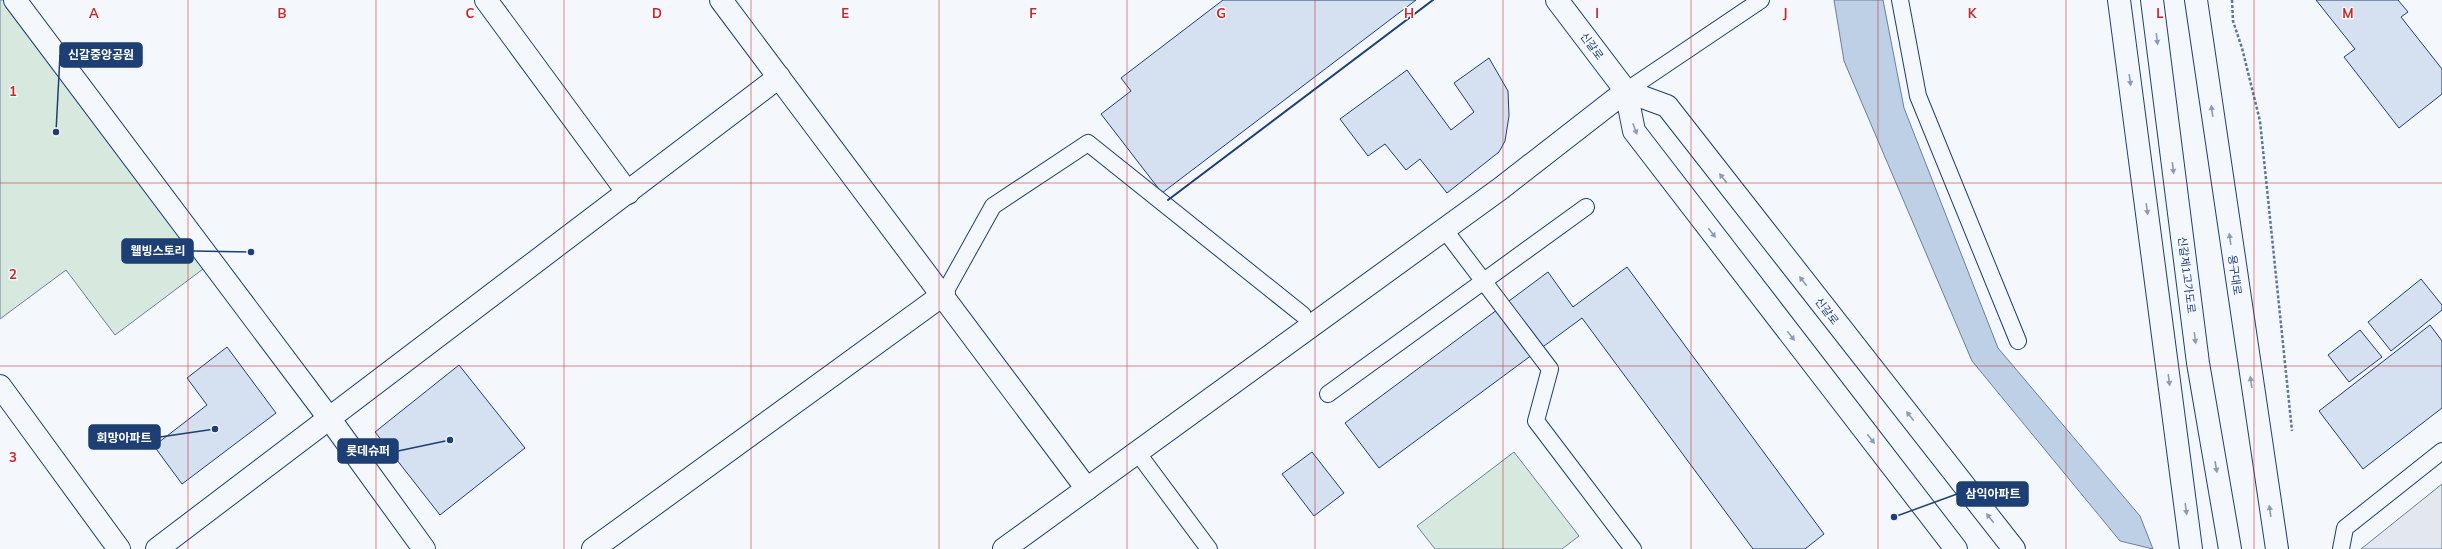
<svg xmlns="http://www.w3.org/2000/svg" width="2442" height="549" viewBox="0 0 2442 549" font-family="Mulish,'Noto Sans KR',sans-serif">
<rect width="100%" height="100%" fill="#f4f7fb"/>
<g fill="#d7e8df" stroke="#687fa3">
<path d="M0,0H15L211,263L115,335L66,270L0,319Z"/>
<path d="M1514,452L1579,536L1562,549H1435L1417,526Z"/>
</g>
<path fill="#e3e8f0" stroke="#687fa3" d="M2442,484V549H2361Z"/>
<path fill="#bed0e5" stroke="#687fa3" d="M1834,0H1883L1904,108L1998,348L2140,516L2153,549L2120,541L1972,361L1844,61Z"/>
<g fill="#d5e0f0" stroke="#1d3f73">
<path d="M1223,0H1416L1162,193L1101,114L1131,91L1121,78Z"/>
<path d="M2316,0H2398L2408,12L2401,17L2442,69V94L2399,128L2344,57L2355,49Z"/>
<path d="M1489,58L1508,91L1509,116L1505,141L1499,152L1447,193L1420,159L1406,170L1385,144L1368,156L1340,119L1407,70L1451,130L1474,112L1454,83Z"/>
<path d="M1627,267L1824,534L1805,549H1753L1582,318L1379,468L1345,423L1548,272L1573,307Z"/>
<path d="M2421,279L2442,305V310L2391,351L2368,322Z"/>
<path d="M2430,325L2442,341V408L2363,469L2319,411Z"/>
<path d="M2360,330L2382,357L2349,382L2328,355Z"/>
<path d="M227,347L276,413L182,484L154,446L207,405L187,378Z"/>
<path d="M459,365L525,448L440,515L375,432Z"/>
<path d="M1312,452L1344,493L1314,516L1282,474Z"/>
</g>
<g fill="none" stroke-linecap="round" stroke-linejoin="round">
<defs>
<g id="lane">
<path d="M1900,0L1918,96L2018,341"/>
<path d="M1626,91L1761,0"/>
<path d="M1444,229L1550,369L1536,421L1633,549"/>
<path d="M944,294L993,206L1088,143L1303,315"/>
<path d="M1328,394L1586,207"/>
<path d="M1137,452L1209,549"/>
<path d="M2341,549L2345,528L2442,451"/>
</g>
<g id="street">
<path d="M15,0L329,418L424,549"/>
<path d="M486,0L628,193"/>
<path d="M721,0L1087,489"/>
<path d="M0,386L119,549"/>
<path d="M157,549L779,77"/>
<path d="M593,549L944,294"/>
<path d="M1004,549L1500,189L1626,91"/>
</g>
<g id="secondary">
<path d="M2119,0L2191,549"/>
<path d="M2152,0L2198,363L2230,549"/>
<path d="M2196,0L2277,549"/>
</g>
<g id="primary">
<path d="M1557,0L1626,91L1634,131L1956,549"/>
<path d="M1626,91L1667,106L2014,549"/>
</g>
</defs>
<use href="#lane" stroke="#1d3f73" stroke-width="18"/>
<use href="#street" stroke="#1d3f73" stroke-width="24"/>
<use href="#secondary" stroke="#1d3f73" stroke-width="24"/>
<use href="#primary" stroke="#1d3f73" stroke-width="24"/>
<path stroke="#5e769c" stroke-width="2.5" stroke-dasharray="3 2" stroke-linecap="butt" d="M2232,0L2233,21L2242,48L2260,121L2292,431"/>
<use href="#lane" stroke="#f4f7fb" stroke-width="16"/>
<use href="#street" stroke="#f4f7fb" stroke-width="22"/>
<use href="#secondary" stroke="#f4f7fb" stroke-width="22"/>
<use href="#primary" stroke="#f4f7fb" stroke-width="22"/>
<path stroke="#1d3f73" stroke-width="2" d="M1168,200L1433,0"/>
</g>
<defs><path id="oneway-solid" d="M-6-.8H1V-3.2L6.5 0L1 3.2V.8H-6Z"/></defs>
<g fill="#889bb7">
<use href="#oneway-solid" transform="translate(2157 39) rotate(83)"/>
<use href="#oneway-solid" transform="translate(2130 80) rotate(82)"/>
<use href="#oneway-solid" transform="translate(2212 111) rotate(-98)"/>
<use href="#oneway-solid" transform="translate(1635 129) rotate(69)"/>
<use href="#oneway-solid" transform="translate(2173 168) rotate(83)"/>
<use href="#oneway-solid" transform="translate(1723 178) rotate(-128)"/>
<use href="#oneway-solid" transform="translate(2147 209) rotate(82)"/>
<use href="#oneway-solid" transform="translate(1712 233) rotate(52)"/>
<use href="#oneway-solid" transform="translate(2230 239) rotate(-98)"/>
<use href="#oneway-solid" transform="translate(1803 281) rotate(-128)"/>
<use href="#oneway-solid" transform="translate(1791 336) rotate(52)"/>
<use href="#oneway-solid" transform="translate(2195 338) rotate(83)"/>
<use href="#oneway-solid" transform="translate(2169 380) rotate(82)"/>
<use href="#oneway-solid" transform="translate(2251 382) rotate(-98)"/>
<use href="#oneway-solid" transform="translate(1910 416) rotate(-128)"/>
<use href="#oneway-solid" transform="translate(1871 439) rotate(52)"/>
<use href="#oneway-solid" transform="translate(2216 467) rotate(80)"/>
<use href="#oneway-solid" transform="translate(2186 509) rotate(82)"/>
<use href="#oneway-solid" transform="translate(2270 511) rotate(-98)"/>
<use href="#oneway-solid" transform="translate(1990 518) rotate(-128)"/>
</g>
<path fill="none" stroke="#c62828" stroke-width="1" stroke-opacity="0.55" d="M188,0V549M376,0V549M564,0V549M751,0V549M939,0V549M1127,0V549M1315,0V549M1503,0V549M1691,0V549M1878,0V549M2066,0V549M2254,0V549M0,183H2442M0,366H2442"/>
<g text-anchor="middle" stroke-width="3" stroke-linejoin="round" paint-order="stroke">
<g font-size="11" fill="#1d3f73" stroke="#f4f7fb">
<text transform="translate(1592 46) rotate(53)" y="4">신갈로</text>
<text transform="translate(2187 275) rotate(83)" y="4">신갈제1고가도로</text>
<text transform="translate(2235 275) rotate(82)" y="4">용구대로</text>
<text transform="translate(1827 311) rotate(52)" y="4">신갈로</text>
</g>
</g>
<g font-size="13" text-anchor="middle" font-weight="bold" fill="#c62828" stroke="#f4f7fb" stroke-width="3" stroke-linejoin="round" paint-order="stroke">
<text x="94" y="18">A</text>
<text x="282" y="18">B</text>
<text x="470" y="18">C</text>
<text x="657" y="18">D</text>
<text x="845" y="18">E</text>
<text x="1033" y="18">F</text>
<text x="1221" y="18">G</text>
<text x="1409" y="18">H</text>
<text x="1597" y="18">I</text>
<text x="1785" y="18">J</text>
<text x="1972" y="18">K</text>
<text x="2160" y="18">L</text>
<text x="2348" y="18">M</text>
<text x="13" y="96">1</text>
<text x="13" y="279">2</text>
<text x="13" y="462">3</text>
</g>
<path fill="none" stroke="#1d3f73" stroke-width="1.5" d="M56 132L60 55M251 252L193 251M215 429L160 437M450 440L398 451M1894 517L1957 494"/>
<g fill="#1d3f73" stroke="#f4f7fb" stroke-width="1.5">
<circle cx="56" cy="132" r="4"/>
<circle cx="251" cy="252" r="4"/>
<circle cx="215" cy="429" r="4"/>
<circle cx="450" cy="440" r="4"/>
<circle cx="1894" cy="517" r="4"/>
</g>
<g fill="#1d3f73" stroke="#1d3f73" stroke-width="1.5">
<rect x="60" y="43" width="82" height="24" rx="4"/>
<rect x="122" y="239" width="71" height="24" rx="4"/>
<rect x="89" y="425" width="71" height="24" rx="4"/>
<rect x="338" y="439" width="60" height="24" rx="4"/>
<rect x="1957" y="482" width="71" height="24" rx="4"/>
</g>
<g font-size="12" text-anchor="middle" font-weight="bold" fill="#fff">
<text x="101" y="59">신갈중앙공원</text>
<text x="158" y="255">웰빙스토리</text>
<text x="124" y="442">희망아파트</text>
<text x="368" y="455">롯데슈퍼</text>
<text x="1993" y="498">삼익아파트</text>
</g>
</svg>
